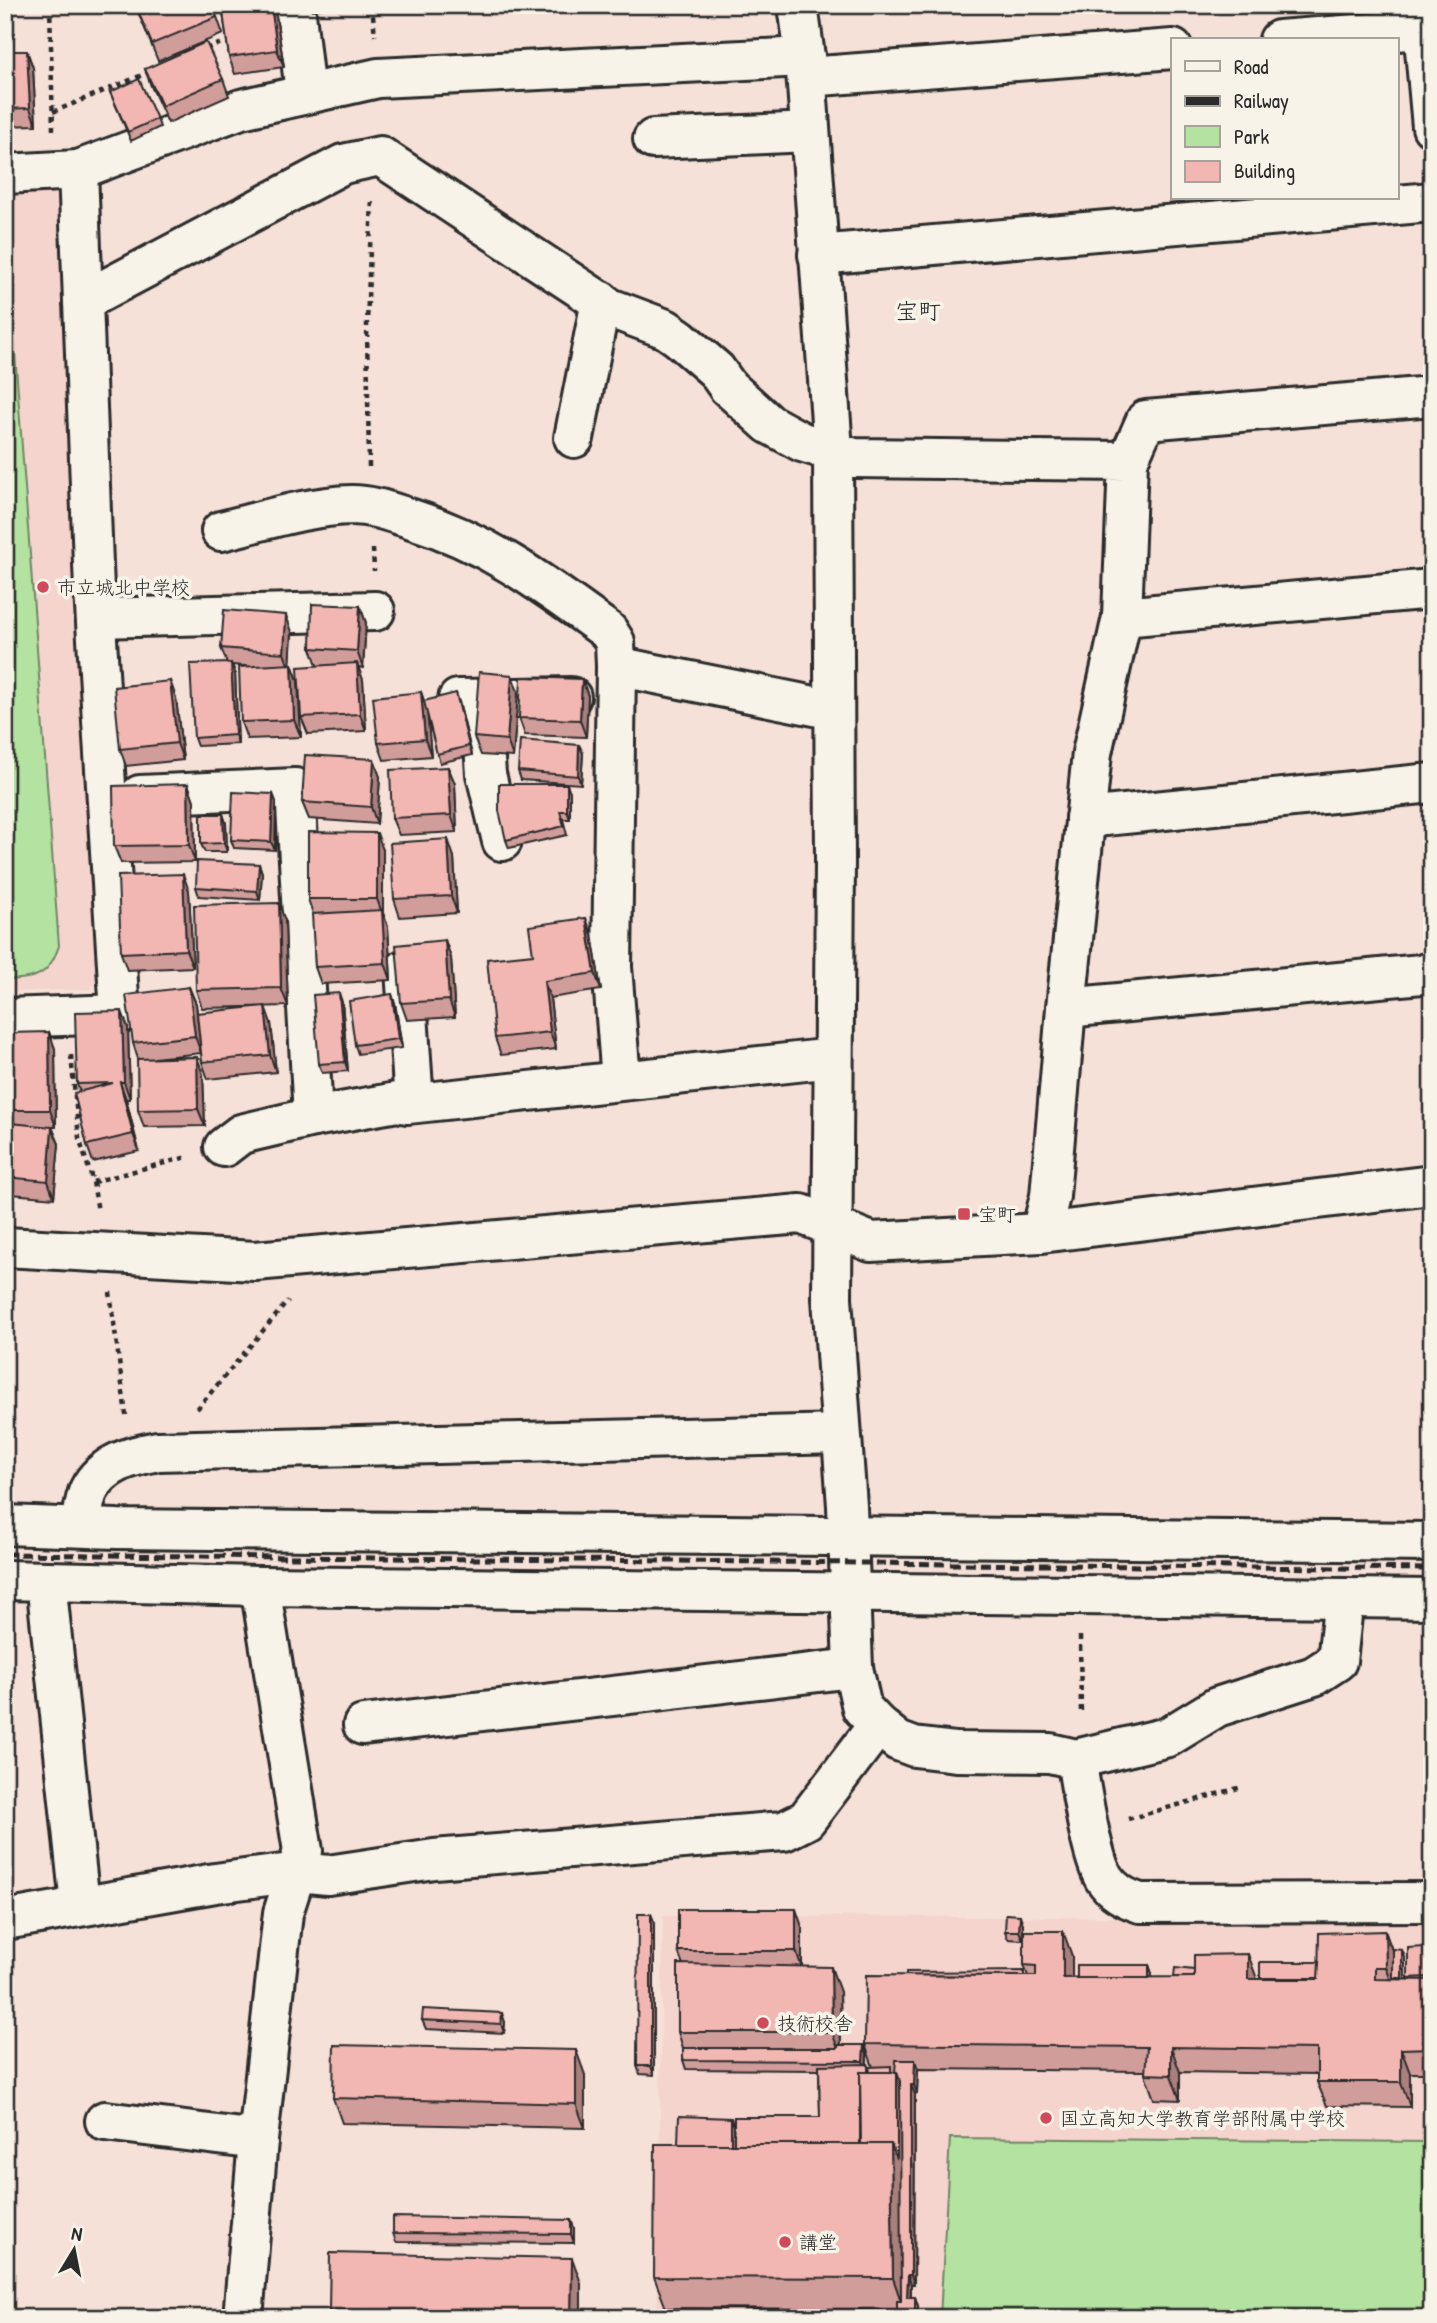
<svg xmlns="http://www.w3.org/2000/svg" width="1437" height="2323" viewBox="0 0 1437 2323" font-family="'Patrick Hand','Klee One',sans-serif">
<rect width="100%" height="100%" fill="#f6e1d8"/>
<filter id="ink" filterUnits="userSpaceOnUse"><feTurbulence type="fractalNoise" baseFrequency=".0143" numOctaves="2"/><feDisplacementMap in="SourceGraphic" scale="14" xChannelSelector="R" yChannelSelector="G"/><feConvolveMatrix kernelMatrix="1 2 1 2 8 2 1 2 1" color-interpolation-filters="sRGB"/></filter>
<g filter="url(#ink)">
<g fill="#f5d4cd">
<path d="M48,188L62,197L99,977L90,989L5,992V190Z"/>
<path d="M663,1916L1432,1918V2318H657Z"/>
</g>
<g fill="#b4e2a0" stroke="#708666" stroke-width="2">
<path d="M5,300L12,312L59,946C48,977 37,978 5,980Z"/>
<path d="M950,2138L1432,2142V2318H940Z"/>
</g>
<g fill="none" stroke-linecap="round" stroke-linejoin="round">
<defs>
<g id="street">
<path d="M295,5L305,94"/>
<path d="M798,5L805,57L833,450L835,860L832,1298L847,1506L853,1668L862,1708L878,1725L898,1741L914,1747L956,1752L1050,1753L1076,1759C1081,1787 1091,1857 1104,1878C1113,1892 1125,1898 1140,1903L1432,1902"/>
<path d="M1421,5L1432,127"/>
<path d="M1279,40L1422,29"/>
<path d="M807,77L1173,49"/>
<path d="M653,139L810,132"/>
<path d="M5,174L78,170L241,109L378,78L805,57"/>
<path d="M818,255L1432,202"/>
<path d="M83,301L343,164L380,156L610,308L666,329L679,338L716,370L728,387L769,424L802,442L854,458L1128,461L1122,617L1092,753L1066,1008L1050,1196L1041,1233"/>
<path d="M574,438L601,301"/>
<path d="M1128,461L1146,420L1432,396"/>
<path d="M221,531C263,521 308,506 352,505C372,505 390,512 409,518C489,543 541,582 608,631L615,642L616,666L834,710"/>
<path d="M1122,617L1432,589"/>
<path d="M96,618L375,611"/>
<path d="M616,666L612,967L621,1080"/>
<path d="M458,699L571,697"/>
<path d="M481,701L486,774L502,841"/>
<path d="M140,795L295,788L313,1117"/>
<path d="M1085,818L1432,783"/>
<path d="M405,969L414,1103"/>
<path d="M1066,1008L1432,973"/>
<path d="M5,1018L120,1014L94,590L78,170"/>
<path d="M224,1147L241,1134L313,1117L397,1102L408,1104L833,1058"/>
<path d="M5,1525L117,1529L1432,1542"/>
<path d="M81,1527C83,1516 84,1500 89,1490C103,1463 131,1456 158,1451L841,1434"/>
<path d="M5,1580L260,1586L1432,1599"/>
<path d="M46,1581L80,1905"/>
<path d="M363,1725L853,1668"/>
<path d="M1076,1759L1168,1737L1217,1707L1314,1676L1337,1661L1344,1598"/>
<path d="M5,1920L215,1883L298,1872L328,1875L434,1859L784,1831L806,1820L878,1725"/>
<path d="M105,2121L258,2140"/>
<path d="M243,2318L258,2140L283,1913L303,1851L260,1586"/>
</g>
<path id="secondary" d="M5,1247L255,1261L801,1214L871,1242L1041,1233L1432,1185"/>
</defs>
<use href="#street" stroke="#2b2b2b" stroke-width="44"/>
<use href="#secondary" stroke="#2b2b2b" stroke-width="44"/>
<g stroke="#2b2b2b" stroke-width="4.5" stroke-dasharray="5 5" stroke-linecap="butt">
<path d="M50,5L53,130"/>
<path d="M372,5L375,36"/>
<path d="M206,49L224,42"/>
<path d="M53,112L152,71"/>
<path d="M369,467L367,324L372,199"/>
<path d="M373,549L374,571"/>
<path d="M71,1055L79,1138L93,1182L98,1211"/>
<path d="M93,1182L187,1157"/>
<path d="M110,1292L126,1415"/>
<path d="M197,1409L288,1301"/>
<path d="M1080,1636L1081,1715"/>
<path d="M1128,1819L1242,1787"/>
</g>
<use href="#street" stroke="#f7f3e8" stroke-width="38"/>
<use href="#secondary" stroke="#f7f3e8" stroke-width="38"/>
<path stroke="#2b2b2b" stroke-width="5" stroke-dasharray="10 5" stroke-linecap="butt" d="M5,1554L1432,1569"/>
</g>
<g fill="#d19d9a" stroke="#2b2b2b" stroke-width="2">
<path d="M222,5H273L275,10L284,67L235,74L229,57Z"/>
<path d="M310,5H341L312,10Z"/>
<path d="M139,14L217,17L223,34L158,61Z"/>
<path d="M5,51H27L33,68L36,125L5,126Z"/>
<path d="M145,69L223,79L229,96L168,123L151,86Z"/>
<path d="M110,92L157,119L160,127L131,141Z"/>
<path d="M360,606L366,623L363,668L358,667L363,680L366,731L308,734L301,717L317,665L311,648Z"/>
<path d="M292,632L290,664H292L298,681L301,737L247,739L241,722L245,666L232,665L235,672L238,744L197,746L194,738L227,663L221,648Z"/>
<path d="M582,679L588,696L586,737L525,735L519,718Z"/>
<path d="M170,681L176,698L183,760L126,766L120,749Z"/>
<path d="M421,692L424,701L459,702L472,755L440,763L427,716L431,756L384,760L378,743Z"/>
<path d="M518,692L513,757L481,755L474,737Z"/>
<path d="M579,745L583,753L581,784L521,780L518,771Z"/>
<path d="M448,767L455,784L457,832L399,835L392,818Z"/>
<path d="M380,777L377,824L309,819L302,802Z"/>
<path d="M188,784L194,801L195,862L121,863L114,846Z"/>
<path d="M570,792V819H563L567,835L509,848L506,840Z"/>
<path d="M273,794L276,802L275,850L234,848L231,840Z"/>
<path d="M223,814L226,823L227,852H205L201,844Z"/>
<path d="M383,850V913L388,927L391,980L321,984L315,967L313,914L308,899Z"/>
<path d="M454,857L457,913L400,917L394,899Z"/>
<path d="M259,864L262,873L260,900L199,896L196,887Z"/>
<path d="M189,891L193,967L127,970L121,953Z"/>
<path d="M285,921L288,1006L202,1008L196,990Z"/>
<path d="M592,935L601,990L550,998L556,1049L501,1055L495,1038L533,954Z"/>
<path d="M445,940L451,958L455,1017L407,1020L401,1003Z"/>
<path d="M189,987L196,1004L197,1013L271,1023L276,1072L208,1079L202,1062L201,1053L154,1058L197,1057L203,1075L205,1126L144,1127L138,1110V1059L133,1043Z"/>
<path d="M342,1002L348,1071L322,1073L319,1064Z"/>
<path d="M395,1003L402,1048L358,1054L355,1045Z"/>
<path d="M128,1028L130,1099H126L139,1151L93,1162L87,1145L80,1092L77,1084Z"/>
<path d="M49,1032L55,1049L56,1127H50H52L59,1144L54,1198L12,1194L5,1177L14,1124L9,1110L8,1094L7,1134H5V1075L8,1083Z"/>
<path d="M651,1914L654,1922V2075L640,2074L637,2066Z"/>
<path d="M1023,1924V1940L1008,1939L1005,1931Z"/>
<path d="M802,1927V1967L840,1992L841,2045H864L867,2054V2064H868L870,2068L873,2067L865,2044L1028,1976L1024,1965L1072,1956V1978L1149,1965L1152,1974V1978L1260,1979V1978L1319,1962L1385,1931L1393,1953L1402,1950L1405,1958V1979H1409L1408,1978L1426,1947L1429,1956L1430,1980H1432V2073H1410V2107L1327,2106L1317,2082V2074L1180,2072V2100L1154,2099L1145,2074V2071L918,2069L917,2093L915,2094L914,2284H911V2297H915L918,2306L897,2310L666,2308L654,2277L678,2144L734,2124L820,2117L819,2070L686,2069L683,2060V2048L678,2032L683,1965L678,1951Z"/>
<path d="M422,2020L505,2022L504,2033L426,2029Z"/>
<path d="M585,2075V2128L342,2123L333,2098Z"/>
<path d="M571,2220L574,2228V2243L396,2242L393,2233Z"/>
<path d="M581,2283V2318H332L329,2310Z"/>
</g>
<g fill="#aa807d" stroke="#2b2b2b" stroke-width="2">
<path d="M271,5H273L275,10L284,67L277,50Z"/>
<path d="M27,51L33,68L36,125L30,108Z"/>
<path d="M360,606L366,623L363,668L357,651Z"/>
<path d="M286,615L292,632L290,670L284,653Z"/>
<path d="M231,663L235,672L238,744L235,735Z"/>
<path d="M357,663L363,680L366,731L360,714Z"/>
<path d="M292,664L298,681L301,737L294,720Z"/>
<path d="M512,675L518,692L513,757L507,740Z"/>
<path d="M582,679L588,696L586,737L580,720Z"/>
<path d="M170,681L176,698L183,760L177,743Z"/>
<path d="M421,692L427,710L431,756L425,739Z"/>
<path d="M456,693L459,702L472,755L469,746Z"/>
<path d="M579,745L583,753L581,784L578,776Z"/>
<path d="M374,759L380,777L377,824L371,807Z"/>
<path d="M448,767L455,784L457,832L451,815Z"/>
<path d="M188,784L194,801L195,862L189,845Z"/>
<path d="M567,784L570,792V819L567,811Z"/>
<path d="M273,794L276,802L275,850L271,842Z"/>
<path d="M223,814L226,823L227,852L224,843Z"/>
<path d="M377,833L383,850V913L388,927L391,980L385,963L382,913L377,899Z"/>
<path d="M448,839L454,857L457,913L451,896Z"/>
<path d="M259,864L262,873L260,900L257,891Z"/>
<path d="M183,874L189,891L193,967L186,950Z"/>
<path d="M279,903L285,921L288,1006L281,988Z"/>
<path d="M586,918L592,935L601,990L595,973Z"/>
<path d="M445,940L451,958L455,1017L449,1000Z"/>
<path d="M544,981L550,998L556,1049L550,1032Z"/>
<path d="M189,987L196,1004L201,1053L195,1036Z"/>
<path d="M339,993L342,1002L348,1071L345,1062Z"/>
<path d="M392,994L395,1003L402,1048L398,1039Z"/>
<path d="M265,1006L271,1023L276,1072L270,1055Z"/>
<path d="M122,1011L128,1028L130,1099L124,1082Z"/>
<path d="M49,1032L55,1049L56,1127L50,1110Z"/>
<path d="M197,1057L203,1075L205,1126L198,1109Z"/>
<path d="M5,1075L9,1085L7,1134L5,1130Z"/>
<path d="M120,1082L126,1099L139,1151L133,1134Z"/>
<path d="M52,1127L59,1144L54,1198L48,1181Z"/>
<path d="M796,1909L802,1927V1968L796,1951Z"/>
<path d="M651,1914L654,1922V2075L651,2066Z"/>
<path d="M1020,1915L1023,1924V1940L1019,1931Z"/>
<path d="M1063,1931L1072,1956V2003L1063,1978Z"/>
<path d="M1385,1931L1394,1956L1393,1978L1395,1983V1992L1386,1967Z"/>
<path d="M1426,1947L1429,1956L1430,1986L1427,1977Z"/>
<path d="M1402,1950L1405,1958V1987L1402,1978Z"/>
<path d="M1248,1954L1257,1979H1248Z"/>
<path d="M1149,1965L1152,1974V1989L1149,1980Z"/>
<path d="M831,1967L840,1992L841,2057L832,2032Z"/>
<path d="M502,2013L505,2022L504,2033L501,2024Z"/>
<path d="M864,2045L867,2054L866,2070L863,2061Z"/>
<path d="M1171,2047L1180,2072V2100L1171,2075Z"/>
<path d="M1401,2049L1410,2073V2107L1401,2082Z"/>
<path d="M576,2050L585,2075V2128L576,2104Z"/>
<path d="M915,2060L918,2069L917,2093L914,2085Z"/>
<path d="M897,2072L903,2089L904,2310L893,2278L891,2144Z"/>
<path d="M911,2085L915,2094L914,2284L911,2275Z"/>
<path d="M731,2118L734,2126V2154L731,2145Z"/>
<path d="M571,2220L574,2228V2243L571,2234Z"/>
<path d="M572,2258L581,2283V2318H572L571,2315Z"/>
<path d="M908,2275L911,2284L910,2306L907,2297Z"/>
<path d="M915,2297L918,2306V2318H915Z"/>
</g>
<g fill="#f3b7b3" stroke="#2b2b2b" stroke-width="2">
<path d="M160,5H212L217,17L152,44L139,14Z"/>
<path d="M222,5H271L277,50L229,57Z"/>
<path d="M206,42L223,79L162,106L145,69Z"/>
<path d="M5,51H27L30,108L5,109Z"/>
<path d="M139,79L157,119L128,132L110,92Z"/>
<path d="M312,604L360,606L357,651L311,648Z"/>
<path d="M224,610L286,615L284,653L221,648Z"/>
<path d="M231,663L235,735L194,738L190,664Z"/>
<path d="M357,663L360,714L301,717L298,667Z"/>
<path d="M292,664L294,720L241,722L239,667Z"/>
<path d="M479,672L512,675L507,740L474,737Z"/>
<path d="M521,677L582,679L580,720L519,718Z"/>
<path d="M170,681L177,743L120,749L114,687Z"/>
<path d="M421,692L425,739L378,743L373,697Z"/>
<path d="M456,693L469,746L437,754L424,701Z"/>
<path d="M520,740L579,745L578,776L518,771Z"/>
<path d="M305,755L374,759L371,807L302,802Z"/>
<path d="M448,767L451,815L392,818L390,770Z"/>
<path d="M188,784L189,845L114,846L113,786Z"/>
<path d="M499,784H567V811H560L564,826L506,840L499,811Z"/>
<path d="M233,792L273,794L271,842L231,840Z"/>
<path d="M201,814H223L224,843L201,844Z"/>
<path d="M308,832L377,833V899H308Z"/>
<path d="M448,839L451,896L394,899L390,843Z"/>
<path d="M197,861L259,864L257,891L196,887Z"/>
<path d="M183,874L186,950L121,953L118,876Z"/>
<path d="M279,903L281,988L196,990L194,905Z"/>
<path d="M382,910L385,963L315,967L312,914Z"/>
<path d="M586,918L595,973L544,981L550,1032L495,1038L487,959L533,954L529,926Z"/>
<path d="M445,940L449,1000L401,1003L396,945Z"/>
<path d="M189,987L195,1036L133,1043L126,995Z"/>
<path d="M339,993L345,1062L319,1064L313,995Z"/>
<path d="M392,994L398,1039L355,1045L349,1001Z"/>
<path d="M265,1006L270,1055L202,1062L197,1013Z"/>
<path d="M122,1011L124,1082H120L133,1134L87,1145L74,1093L113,1083L77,1084L75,1012Z"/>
<path d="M49,1032L50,1110H9L7,1033Z"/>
<path d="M197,1057L198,1109L138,1110L137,1059Z"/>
<path d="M10,1123L52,1127L48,1181L5,1177Z"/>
<rect x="678" y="1909" width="118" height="42"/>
<path d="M638,1914H651V2066H637Z"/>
<path d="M1006,1914L1020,1915L1019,1931H1005Z"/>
<path d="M1024,1931H1063V1978L1194,1977V1955L1248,1954V1979H1318L1319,1933L1385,1931L1386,1967H1375V1979L1432,1980V2048L1401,2049V2082H1317V2049L1171,2047V2075L1145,2074L1147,2047L865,2044L866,1975L1036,1976V1966L1024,1965Z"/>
<rect x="1430" y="1946" width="2" height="19"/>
<path d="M1426,1947L1427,1977L1408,1978V1948Z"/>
<path d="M1393,1949L1402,1950V1978H1393Z"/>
<path d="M1260,1962H1319L1318,1978H1260Z"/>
<path d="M678,1964L831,1967L832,2032H678Z"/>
<rect x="1077" y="1965" width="72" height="13"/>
<path d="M1175,1968L1194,1970V1977H1174Z"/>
<path d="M1024,1971V1976L906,1975V1972Z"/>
<path d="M423,2009L502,2013L501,2024L422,2020Z"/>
<path d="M334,2045L576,2050V2104L333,2098Z"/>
<path d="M838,2045H864L863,2061L683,2060V2048H838Z"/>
<path d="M896,2060H915L914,2085H911V2275H908L907,2297H915V2318H897V2301H901L900,2081L897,2072H895Z"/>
<path d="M868,2064V2072H860V2144H734V2117H820L819,2065Z"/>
<path d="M891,2066V2072H870L869,2067Z"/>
<path d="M860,2072H897V2159L891,2144H861Z"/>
<path d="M679,2116L731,2118V2144H678Z"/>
<path d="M655,2144H891L893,2278L654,2277Z"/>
<path d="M393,2217L571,2220V2234L393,2233Z"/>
<path d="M330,2253L572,2258L571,2315L329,2310Z"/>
<path d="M875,2316L892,2317V2318H875Z"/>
</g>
</g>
<g fill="#d1495b" stroke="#f7f3e8" stroke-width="2.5">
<circle cx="43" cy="587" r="7"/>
<rect x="957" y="1207" width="14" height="14" rx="3.5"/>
<circle cx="763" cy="2023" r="7"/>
<circle cx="1046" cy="2118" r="7"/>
<circle cx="785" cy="2242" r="7"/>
</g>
<g text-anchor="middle" stroke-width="7" stroke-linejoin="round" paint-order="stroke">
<g font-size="19" fill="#2b2b2b" stroke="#f7f3e8" text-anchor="start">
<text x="57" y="594">市立城北中学校</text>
<text x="978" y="1221">宝町</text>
<text x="777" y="2030">技術校舎</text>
<text x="1060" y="2125">国立高知大学教育学部附属中学校</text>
<text x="799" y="2249">講堂</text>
</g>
<g font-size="23" fill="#2b2b2b" stroke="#f7f3e8">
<text x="918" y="319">宝町</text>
</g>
</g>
<rect width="1437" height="2323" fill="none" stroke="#f7f3e8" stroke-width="28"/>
<rect x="14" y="14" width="1409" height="2295" fill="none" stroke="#2b2b2b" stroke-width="2.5" filter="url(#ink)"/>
<rect x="1171" y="38" width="228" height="161" fill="#f7f3e8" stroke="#a5a39c" stroke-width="2"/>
<rect x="1185" y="61" width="35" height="10" fill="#f7f3e8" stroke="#a5a39c" stroke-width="2"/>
<text x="1234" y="74" font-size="21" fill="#2b2b2b">Road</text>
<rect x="1185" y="96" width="35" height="10" fill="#2b2b2b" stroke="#a5a39c" stroke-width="2"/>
<text x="1234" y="108" font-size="21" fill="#2b2b2b">Railway</text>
<rect x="1185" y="126" width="35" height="21" fill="#b4e2a0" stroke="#a5a39c" stroke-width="2"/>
<text x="1234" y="144" font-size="21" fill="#2b2b2b">Park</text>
<rect x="1185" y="161" width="35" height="21" fill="#f3b7b3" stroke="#a5a39c" stroke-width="2"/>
<text x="1234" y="178" font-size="21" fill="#2b2b2b">Building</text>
<g transform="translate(74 2250) rotate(10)" stroke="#f7f3e8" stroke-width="5" paint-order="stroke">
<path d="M0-5L12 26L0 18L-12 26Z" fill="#2b2b2b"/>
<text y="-10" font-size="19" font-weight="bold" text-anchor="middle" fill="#2b2b2b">N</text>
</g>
</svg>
